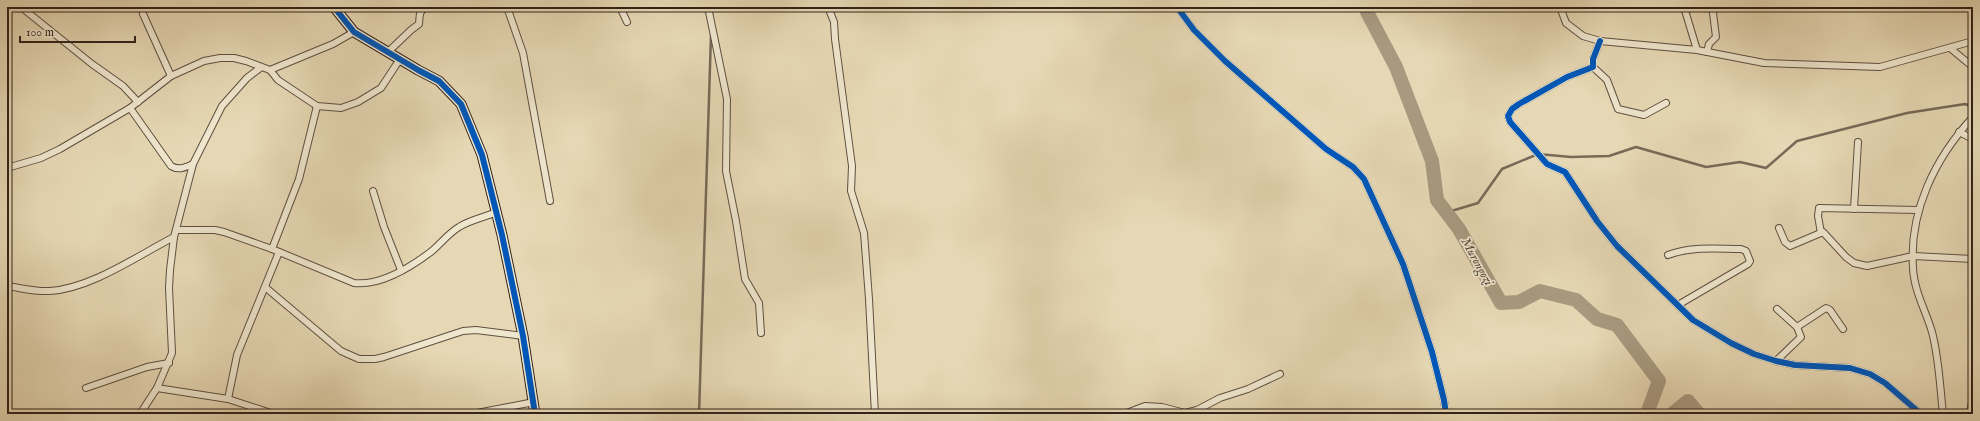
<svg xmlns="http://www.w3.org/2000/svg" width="1980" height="421" viewBox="0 0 1980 421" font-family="'IM FELL English',serif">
<rect width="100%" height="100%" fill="#e6d8b4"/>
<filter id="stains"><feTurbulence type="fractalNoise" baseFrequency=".005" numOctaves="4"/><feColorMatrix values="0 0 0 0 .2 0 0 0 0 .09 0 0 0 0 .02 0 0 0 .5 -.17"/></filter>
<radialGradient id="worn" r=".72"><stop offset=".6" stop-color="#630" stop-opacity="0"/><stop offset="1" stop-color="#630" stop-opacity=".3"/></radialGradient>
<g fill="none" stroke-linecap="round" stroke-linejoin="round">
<g stroke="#786a58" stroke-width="2.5">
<path d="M712,14V7"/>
<path d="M1448,212L1478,203L1502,169L1538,154L1571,157L1609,156L1636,147L1706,167L1740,162L1766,168L1797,141L1907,113L1965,104L1973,107"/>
<path d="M699,414L711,35"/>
</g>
<g stroke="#a89a80" stroke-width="14">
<path d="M1367,7V12L1396,67L1432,161L1437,200L1459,229L1501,303L1519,302L1540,291L1576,300L1597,319L1617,325L1659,381L1648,411L1652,414"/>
<path d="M1672,414L1688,401L1699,414"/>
</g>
<defs>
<g id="street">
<path d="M21,7L92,64L123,86L138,102"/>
<path d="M507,7L523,53L550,201"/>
<path d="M620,7L627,22"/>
<path d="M708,7L727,99L726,171L736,221L745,279L759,303L761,333"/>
<path d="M828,7L834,22L835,39L852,166L851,191L864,233L869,299L875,414"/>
<path d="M1177,7L1194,30L1225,61L1326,149L1353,167L1364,179L1403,264L1432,352L1444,400L1446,414"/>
<path d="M1560,7L1566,23L1583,36L1600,41L1697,50L1764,63L1880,67L1973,41"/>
<path d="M1684,7L1697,50"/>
<path d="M143,14L171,76"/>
<path d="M1600,41L1593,59V67L1567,77L1519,104L1512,109L1508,116L1510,122L1547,164L1565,172L1597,221L1617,246L1693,320L1731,343L1754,354L1776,361L1795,365L1850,368L1870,374L1885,383L1921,414"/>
<path d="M1950,48L1973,67"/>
<path d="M388,52L411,30L419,24C420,16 418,12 426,7"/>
<path d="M1707,52L1709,44L1716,37L1713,13L1715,7"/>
<path d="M1593,67L1607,80L1618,109L1644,115L1666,103"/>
<path d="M270,70L333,44L354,32"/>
<path d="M130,108L171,166C179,171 186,167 193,164"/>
<path d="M1959,132L1973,139"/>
<path d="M7,168L41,158L60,149L130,108L171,76L204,61L220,58H234L246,61L270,70L278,80L317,106L341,108L358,102L381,88L400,59"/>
<path d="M373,191L384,227L401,270"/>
<path d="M1854,209L1858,142"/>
<path d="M1779,228L1785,242L1790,246L1823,232L1846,257L1854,263L1867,266L1913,256L1973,259"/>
<path d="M176,230H215L224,232L272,249L354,283C381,286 411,267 432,251C441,243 449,233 459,227C470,220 485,217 497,212"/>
<path d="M1821,233L1818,216L1819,208L1918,210"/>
<path d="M272,249L299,179L317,106"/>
<path d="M1668,255C1691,246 1717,249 1741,249L1746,251L1750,261L1748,264L1678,305"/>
<path d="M7,286C21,288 35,292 50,291C92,288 137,256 174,237"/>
<path d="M265,287L341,351L359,359H375L384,357L463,331L476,330L523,336"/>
<path d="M1797,327L1826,308L1830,310L1843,329"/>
<path d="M1776,361L1801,337L1797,327L1777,309"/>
<path d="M86,388L147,367L169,363"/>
<path d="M157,388L228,399L274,414"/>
<path d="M228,399L237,355L279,252"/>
<path d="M140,414L157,388L172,353L169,288L170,270L174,237L193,164L222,106L247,78L260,68"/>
<path d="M472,414L534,402"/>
<path d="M1124,414L1145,406L1162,407L1185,413L1197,410L1220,398L1248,389L1280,374"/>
<path d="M1943,414C1940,387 1939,358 1932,332C1926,311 1914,291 1913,268C1909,211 1935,158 1973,117"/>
<path d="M1970,414L1973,395"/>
</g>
<path id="secondary" d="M334,7L354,32L418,70L439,81L461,104L482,155L502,235L523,336L535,414"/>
</defs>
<use href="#street" stroke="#5e5041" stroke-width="8"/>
<use href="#secondary" stroke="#31221b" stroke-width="11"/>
<use href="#street" stroke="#efe6ce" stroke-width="6"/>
<use href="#secondary" stroke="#efe6ce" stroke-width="9"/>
<defs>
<g id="cycleway">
<path d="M334,7L354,32L418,70L439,81L461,104L482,155L502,235L523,336L535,414"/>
<path d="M1177,7L1194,30L1225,61L1326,149L1353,167L1364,179L1403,264L1432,352L1444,400L1446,414"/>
<path d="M1600,41L1593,59V67L1567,77L1519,104L1512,109L1508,116L1510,122L1547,164L1565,172L1597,221L1617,246L1693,320L1731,343L1754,354L1776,361L1795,365L1850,368L1870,374L1885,383L1921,414"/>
</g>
</defs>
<use href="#cycleway" stroke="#efe6ce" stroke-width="8"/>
<use href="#cycleway" stroke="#0057b8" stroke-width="6"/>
</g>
<g text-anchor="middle" stroke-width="3.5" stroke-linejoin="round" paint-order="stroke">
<g font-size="13" font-style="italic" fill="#5b4c3e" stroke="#efe6ce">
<text transform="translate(1478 261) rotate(61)" y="5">Murongozi</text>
</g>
</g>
<rect width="1980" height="421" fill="none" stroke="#e6d8b4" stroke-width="24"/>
<rect x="8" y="8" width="1964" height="405" fill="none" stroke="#31221b" stroke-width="2"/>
<rect x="12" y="12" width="1956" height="397" fill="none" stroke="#31221b"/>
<path d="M20 36v6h115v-6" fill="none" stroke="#31221b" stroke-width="2"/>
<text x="26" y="36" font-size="12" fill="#31221b" stroke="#efe6ce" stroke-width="3" paint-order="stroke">100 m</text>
<rect width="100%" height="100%" filter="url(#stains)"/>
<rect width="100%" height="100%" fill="url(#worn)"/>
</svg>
